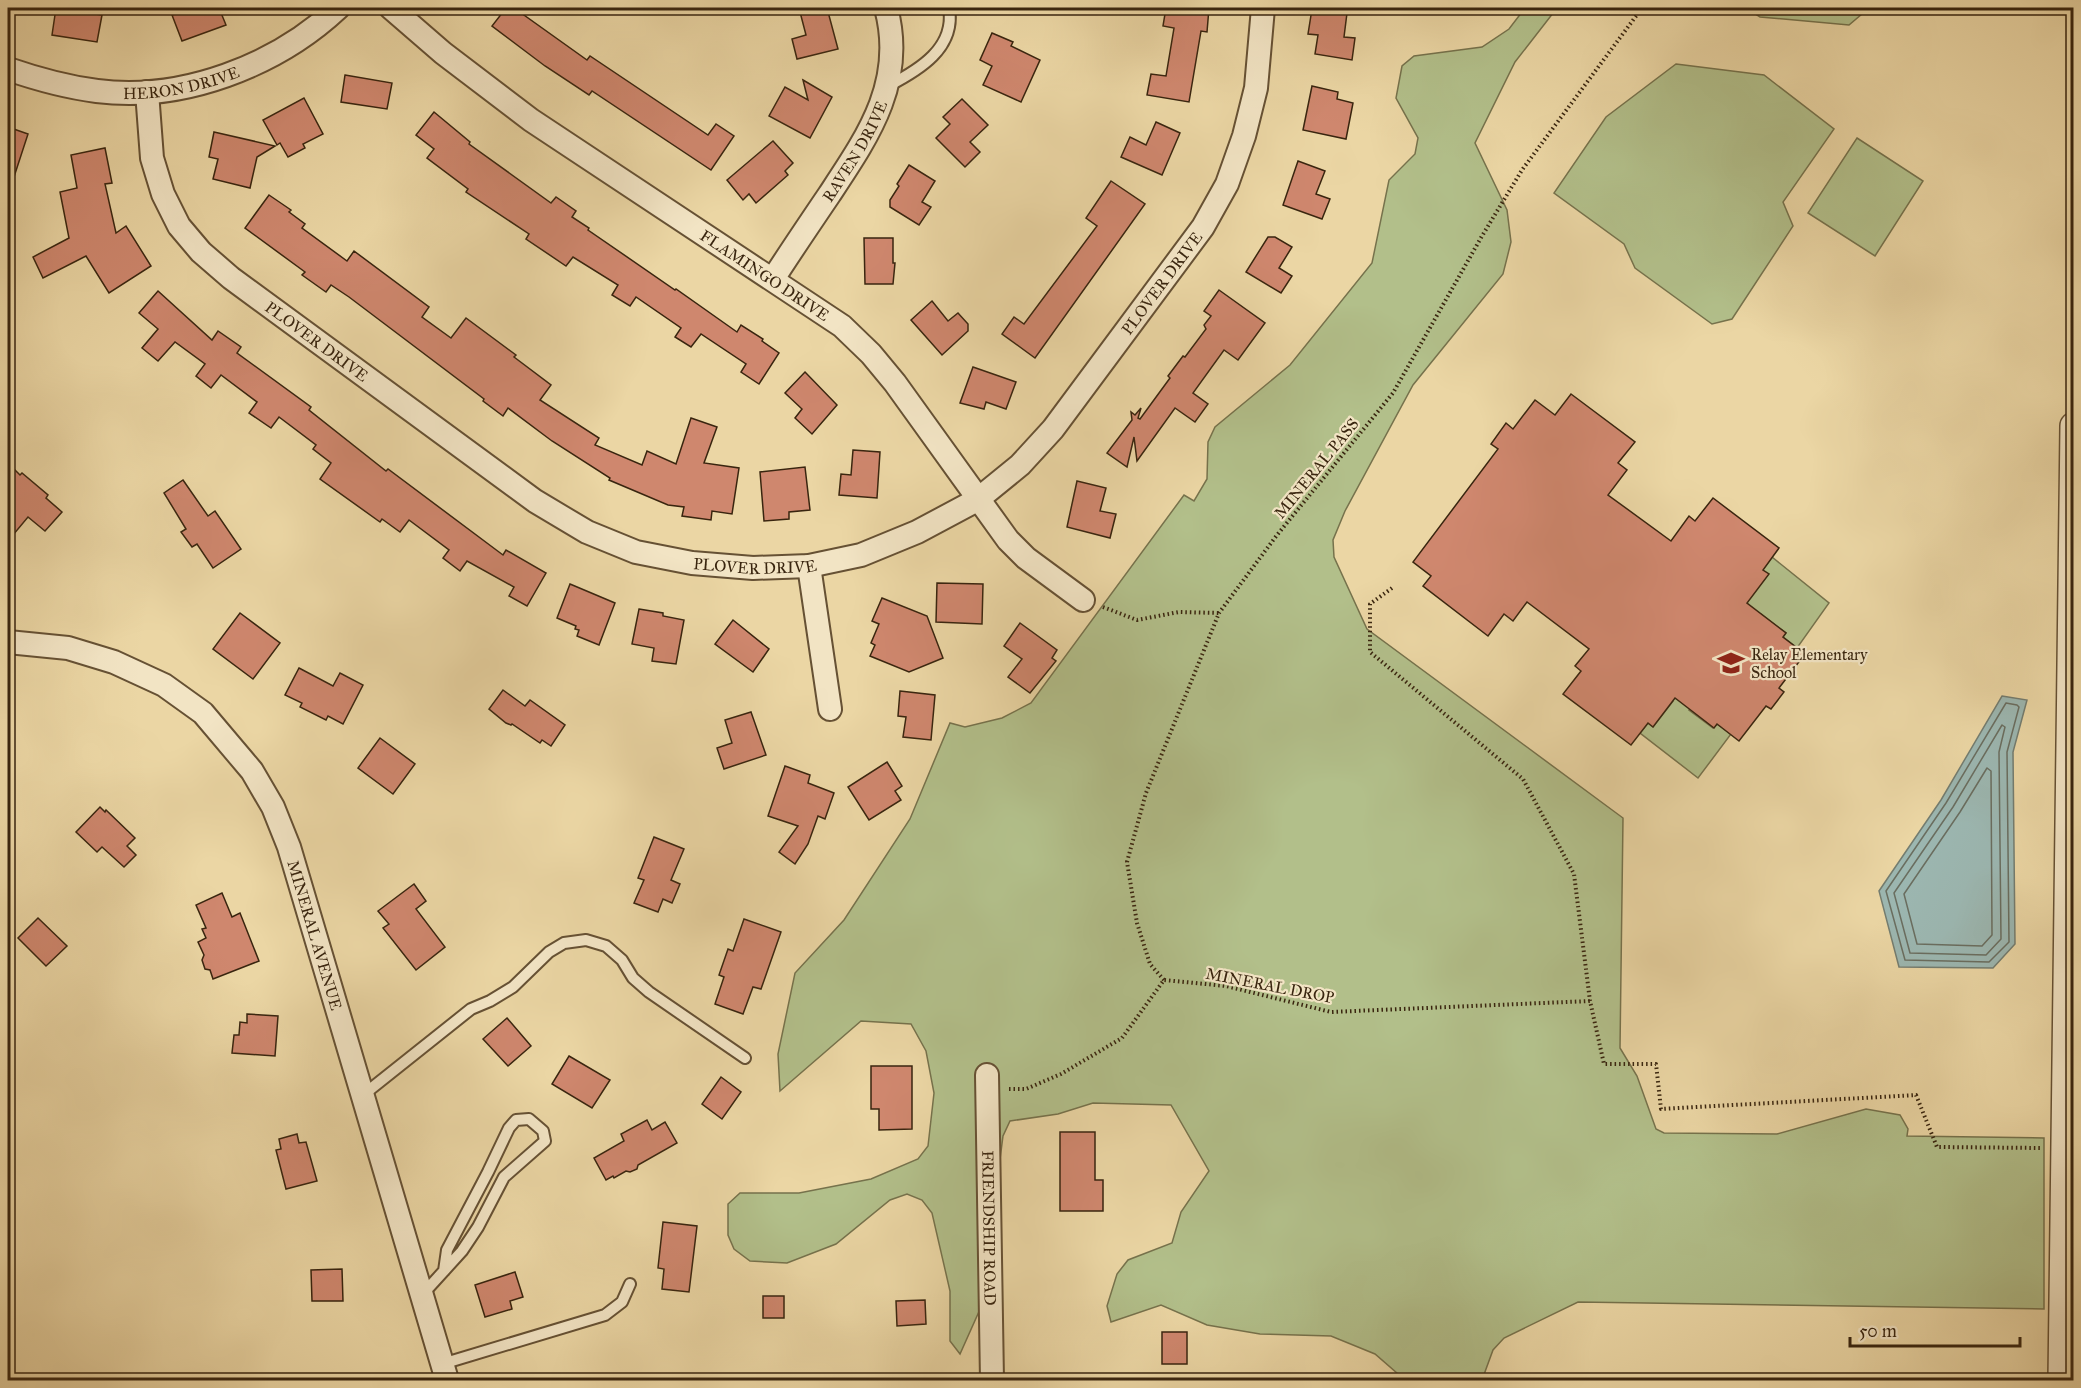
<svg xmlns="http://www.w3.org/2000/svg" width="2081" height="1388" viewBox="0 0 2081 1388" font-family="'IM FELL Great Primer',serif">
<rect width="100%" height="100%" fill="#ebd6a4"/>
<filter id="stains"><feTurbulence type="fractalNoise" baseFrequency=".00333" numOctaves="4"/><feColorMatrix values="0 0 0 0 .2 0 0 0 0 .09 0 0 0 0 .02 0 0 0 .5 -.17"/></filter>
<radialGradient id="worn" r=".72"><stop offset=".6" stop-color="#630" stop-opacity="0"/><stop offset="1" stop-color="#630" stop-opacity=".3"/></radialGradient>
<g fill="#b2bf8a" stroke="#76724c" stroke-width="1.5">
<path d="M1525,8H1557L1515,62L1475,143L1507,210L1511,242L1503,274L1413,385L1345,511L1333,540L1334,557L1367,629L1623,818L1620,1048L1637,1076L1656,1129L1664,1133L1777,1134L1866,1109L1900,1115L1908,1129L1907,1136L2044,1138V1309L1578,1302L1504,1338L1493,1350L1482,1380H1405L1375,1354L1331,1336L1260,1334L1207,1325L1161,1305L1111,1322L1107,1306L1117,1274L1128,1260L1172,1243L1181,1212L1209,1171L1171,1105L1093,1103L1058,1114L1010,1121L1003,1136L981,1307L960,1354L950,1341V1291L932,1213L922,1200L907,1194L890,1200L836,1244L787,1263L750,1261L734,1249L728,1235V1204L740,1193H799L871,1179L918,1159L928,1146L934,1093L926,1051L911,1024L861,1021L780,1091L778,1054L795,973L844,920L910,819L950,723L965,727L1002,718L1031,703L1184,495L1194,501L1207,479L1208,442L1215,427L1290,365L1372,263L1389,180L1415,154L1418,138L1396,98L1402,66L1414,56L1482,47L1509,29Z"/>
<path d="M1746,8H1869L1849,25L1760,17Z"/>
<path d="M1676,64L1764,75L1834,129L1783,202L1793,226L1732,319L1712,324L1635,268L1624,244L1554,193L1606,117Z"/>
<path d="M1857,138L1923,181L1875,256L1808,213Z"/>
<path d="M1772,557L1829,603L1797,648L1783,637L1786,633L1761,614L1750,627L1743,596L1768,574L1762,570Z"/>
<path d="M1667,696H1699L1689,710L1713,728L1717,724L1731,734L1698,778L1640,733L1648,723L1653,727L1673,701Z"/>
</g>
<path fill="#9cb7b1" stroke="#747d70" stroke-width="1.5" d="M2002,696L2027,700L2013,752L2015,944L1993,968L1899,967L1879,891L1941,800Z"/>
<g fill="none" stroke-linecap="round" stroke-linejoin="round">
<g stroke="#6a6e60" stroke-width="1.5">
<path d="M2006,703L2017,705L2019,707L2007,752L2009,942L1989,962L1905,960L1886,891L1946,803Z"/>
<path d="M2002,725L2005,727L1999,752L2001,939L1986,955L1910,953L1894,893L1953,807Z"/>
<path d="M1987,768L1991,771L1992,935L1982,946L1917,944L1904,894L1960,812Z"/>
</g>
</g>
<g fill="#cf876e" stroke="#39250f" stroke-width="1.5">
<path d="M56,8L102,15L97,42L52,35Z"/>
<path d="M194,8H219L226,25L182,41L172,15Z"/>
<path d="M506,8H514L587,60L590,56L708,135L716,124L734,136L711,170L592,91L589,95L545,66L492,26Z"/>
<path d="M816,8H827L838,49L797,59L792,39L806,35L800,12Z"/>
<path d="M1166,8H1209L1207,32L1201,31L1189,102L1147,95L1151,74L1166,76L1174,28L1163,26Z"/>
<path d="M1312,9L1347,13L1344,37L1355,38L1352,60L1315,54L1318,35L1308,34Z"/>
<path d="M992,33L1013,42L1011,46L1040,60L1021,102L983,85L992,66L980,60Z"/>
<path d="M345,75L392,83L387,109L341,102Z"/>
<path d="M803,80L832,97L810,138L769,116L785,87L808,100Z"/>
<path d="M1312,86L1338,92L1337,99L1353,103L1346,139L1303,130Z"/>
<path d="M304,98L323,134L303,144L305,148L288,157L280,143L277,145L263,120Z"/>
<path d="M962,99L988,125L970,142L980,152L965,167L936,138L950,124L943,117Z"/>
<path d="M434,112L470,142L469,144L551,203L556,197L576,211L572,217L589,228L588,230L675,290L676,289L737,332L741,325L763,339L762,341L779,353L759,384L741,372L746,364L701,334L691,347L675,337L681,328L636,297L630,306L612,295L618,285L573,257L566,266L526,239L529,234L466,192L468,189L427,158L434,149L416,135Z"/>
<path d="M1156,122L1180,133L1162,175L1121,157L1130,137L1146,145Z"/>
<path d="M8,127L28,134L11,186L8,185Z"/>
<path d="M214,132L275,146L257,157L250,188L213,179L218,159L209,157Z"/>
<path d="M773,141L793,163L785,171L788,175L756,203L749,194L743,200L727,180Z"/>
<path d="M105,148L112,183L105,184L116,233L126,226L151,266L109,293L86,256L43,278L33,257L69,238L60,192L77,188L71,155Z"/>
<path d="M1298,161L1325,171L1316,194L1330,199L1322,219L1283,205Z"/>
<path d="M909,165L935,181L922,202L931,207L919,225L890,207V200L899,186L897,184Z"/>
<path d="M1111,181L1145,204L1035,358L1002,334L1014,317L1024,324L1097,226L1086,218Z"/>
<path d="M269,195L291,210L289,212L305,224L302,228L347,261L354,251L429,307L422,317L451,338L466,318L516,355L514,357L551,385L540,400L599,438L595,445L642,465L647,451L676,464L691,418L717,427L704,463L739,468L732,514L712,511L711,520L682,516L684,507L668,505L609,480L610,478L552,441L508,408L503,416L483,401L484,399L349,297L331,285L326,292L302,275L305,272L245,228Z"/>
<path d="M1268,237H1275L1292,247L1279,268L1292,276L1281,293L1246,272Z"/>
<path d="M864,238H893V263H895L893,284H865Z"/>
<path d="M1219,290L1265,323L1238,360L1224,350L1193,393L1208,404L1195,422L1175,408L1137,461L1134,437L1127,467L1107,453L1132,420L1131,412L1135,415L1141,408L1138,418L1140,419L1170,378L1168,376L1183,356L1185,357L1206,329L1204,325L1211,316L1204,311Z"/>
<path d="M158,291L212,340L218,331L241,347L237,353L311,407L309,410L386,471L388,469L503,555L506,550L546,573L527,606L509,596L514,587L467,561L460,571L443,558L449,550L409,520L400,532L382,519L380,522L320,479L331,463L313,449L316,445L279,417L271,428L249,413L257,402L221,375L211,388L196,376L205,364L175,342L158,361L142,348L158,329L139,313Z"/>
<path d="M932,301L948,321L958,313L968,324V331L942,355L911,320Z"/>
<path d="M973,367L1016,382L1006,409L986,402L984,409L960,403Z"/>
<path d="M805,372L837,405L812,434L795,418L802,409L785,393Z"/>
<path d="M1571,394L1635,442L1618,463L1627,470L1608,495L1671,541L1689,516L1695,521L1713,498L1779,548L1763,570L1769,574L1747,603L1786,633L1783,637L1805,654L1779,688L1784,692L1771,709L1766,706L1739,741L1717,724L1714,728L1675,698L1653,727L1648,723L1631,745L1563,694L1581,671L1575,666L1589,649L1527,602L1513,621L1504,614L1488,636L1423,586L1431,576L1413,562L1498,449L1491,444L1506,423L1513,429L1535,400L1555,415Z"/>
<path d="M853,450L880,452L877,498L839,495L841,474L851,475Z"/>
<path d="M8,463L20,475L22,473L48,495L46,498L62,512L45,531L28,517L8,541Z"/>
<path d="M805,467L810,510L789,512V519L764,521L760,472Z"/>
<path d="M183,480L208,516L215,511L241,549L213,568L197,544L192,547L181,532L186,529L164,493Z"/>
<path d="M1077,481L1106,488L1100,511L1116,514L1110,538L1067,527Z"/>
<path d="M937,583L983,584L982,624L936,622Z"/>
<path d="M570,584L615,603L599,645L577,636L579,630L575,629L576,626L557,618Z"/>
<path d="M882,598L927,616L943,658L909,672L870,656L875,645L871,643L879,624L872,621Z"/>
<path d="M639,609L663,613V616L684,620L676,664L652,661L654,648L632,644Z"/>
<path d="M240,613L280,643L253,679L213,649Z"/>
<path d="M733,620L769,649L753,672L715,644Z"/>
<path d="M1020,623L1057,650L1052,658L1056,661L1030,693L1008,677L1022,659L1004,646Z"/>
<path d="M299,668L333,686L340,673L363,685L343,724L328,716L326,720L300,707L302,703L285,695Z"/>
<path d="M503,690L525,706L530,700L565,725L551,746L542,740L540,743L512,724L511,725L506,723L489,709Z"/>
<path d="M900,691L935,695L931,740L903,737L906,717L898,716Z"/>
<path d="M751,712L766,755L724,769L717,748L732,743L725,720Z"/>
<path d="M380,738L415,764L393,794L358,768Z"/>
<path d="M887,762L902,786L895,791L901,800L869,820L848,787Z"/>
<path d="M785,766L810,775L808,783L834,793L825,819L818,816L808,844L795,864L779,852L798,826L768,816Z"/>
<path d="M100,807L105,812L106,810L135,838L127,846L136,855L124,867L102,847L97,852L76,832Z"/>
<path d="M654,837L684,849L671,880L680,884L672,903L663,899L658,912L634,903L644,880L638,878Z"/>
<path d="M414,884L426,901L416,909L445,947L416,970L383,928L389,924L378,911Z"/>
<path d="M222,893L232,917L240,913L259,961L213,979L210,970L205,969L202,960L204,955L198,942L206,938L202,929L206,928L196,905Z"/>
<path d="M38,918L67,946L46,966L18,938Z"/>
<path d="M744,919L781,932L761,989L753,987L743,1014L715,1004L724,977L719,975L728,949L733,951Z"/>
<path d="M247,1014L278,1016L275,1056L232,1053L234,1035H239L240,1022L247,1023Z"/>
<path d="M507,1018L531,1046L508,1066L483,1039Z"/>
<path d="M569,1056L610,1080L592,1108L552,1084Z"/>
<path d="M871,1066H912V1129L879,1130V1109H871Z"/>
<path d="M721,1077L741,1092L722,1119L702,1104Z"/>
<path d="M647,1120L652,1130L665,1122L677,1143L638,1165L637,1169L630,1172L626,1171L614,1178L613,1176L606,1180L594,1158L624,1141L621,1134Z"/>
<path d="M1060,1132H1095V1180H1103V1211H1060Z"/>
<path d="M297,1134L299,1143L306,1142L317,1181L286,1189L276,1150L281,1149L279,1139Z"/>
<path d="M663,1222L697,1226L689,1292L662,1289L664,1269L658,1268Z"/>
<path d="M342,1269L343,1301H312L311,1270Z"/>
<path d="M515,1272L523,1297L510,1301L512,1309L485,1317L475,1285Z"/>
<rect x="763" y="1296" width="21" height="22"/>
<path d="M925,1300L926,1324L897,1326L896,1301Z"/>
<rect x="1162" y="1332" width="25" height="32"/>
</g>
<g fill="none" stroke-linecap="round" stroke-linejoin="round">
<defs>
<g id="service">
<path d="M888,86C919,70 956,48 949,8"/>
<path d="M363,1095L471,1009L490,1001L513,987L549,952L564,943L586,940L606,946L622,960L633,978L649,992L745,1058"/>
<path d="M422,1295L462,1251L478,1227L504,1177L545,1141L543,1131L529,1119L516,1120L509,1128L488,1172L447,1250L444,1271"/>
<path d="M442,1364L605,1315L622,1302L630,1284"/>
</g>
<g id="minor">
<path id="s1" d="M391,8L443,53L531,120L842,326L871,354L895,383L1008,540L1026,558L1083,600"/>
<path id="s2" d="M8,69C37,79 66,87 97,91C182,102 276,66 338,8"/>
<path id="s3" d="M147,92L152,158L163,194L179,226L201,252L231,278L535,501L587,532L636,552L692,563L753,568L809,566L861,555L917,532L977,500L1020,465L1053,429L1203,227L1227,184L1244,136L1256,88L1263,8"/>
<path id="s4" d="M773,279C791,251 810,223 829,195C868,136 906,82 886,8"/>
<path d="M809,566L830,709"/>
<path id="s5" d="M8,642L68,648L114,662L164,685L203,713L252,771L273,807L289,847L447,1380"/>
<path id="s6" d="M987,1075L992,1380"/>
</g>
<path id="tertiary" d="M2062,1380L2074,426"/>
</defs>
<use href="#service" stroke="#665134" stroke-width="14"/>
<use href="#minor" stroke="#665134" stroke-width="26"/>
<use href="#tertiary" stroke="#665134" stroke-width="30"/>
<g stroke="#39250f" stroke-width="4" stroke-dasharray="1.5 3" stroke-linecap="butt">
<path d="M1392,588L1370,604V652L1523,779L1574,874L1590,1001L1604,1064H1656L1661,1109L1916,1095L1937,1147L2040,1148"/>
<path d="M1103,607L1137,620L1179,612L1219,613"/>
<path d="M1164,980L1150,964L1137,923L1127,862L1146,793L1219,613L1277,535L1393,393L1482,236L1522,170L1642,8"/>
<path d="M1009,1089H1026L1061,1074L1122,1038L1164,980L1226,986L1331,1012L1590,1001"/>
</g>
<use href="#service" stroke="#f2e4c4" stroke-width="10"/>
<use href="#minor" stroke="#f2e4c4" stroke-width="22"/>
<use href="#tertiary" stroke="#f2e4c4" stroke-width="27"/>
</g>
<defs>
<symbol id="school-bare" viewBox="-9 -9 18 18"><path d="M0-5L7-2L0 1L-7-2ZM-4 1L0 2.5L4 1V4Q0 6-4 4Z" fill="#8f2418" stroke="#f2e4c4" stroke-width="2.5" paint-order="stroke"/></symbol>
</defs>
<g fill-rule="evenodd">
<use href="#school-bare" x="1712" y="644" width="38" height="38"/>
</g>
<g text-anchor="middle" stroke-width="4.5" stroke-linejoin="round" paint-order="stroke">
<g font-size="16" fill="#39250f" stroke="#f2e4c4">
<text dy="6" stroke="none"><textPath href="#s2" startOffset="177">HERON DRIVE</textPath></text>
<text dy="6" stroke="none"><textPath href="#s4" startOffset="152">RAVEN DRIVE</textPath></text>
<text dy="6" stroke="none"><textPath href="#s1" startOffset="460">FLAMINGO DRIVE</textPath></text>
<text dy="6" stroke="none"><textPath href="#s3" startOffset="1346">PLOVER DRIVE</textPath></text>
<text dy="6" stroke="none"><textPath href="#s3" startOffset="320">PLOVER DRIVE</textPath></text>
<text transform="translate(1316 468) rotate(-51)" y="6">MINERAL PASS</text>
<text dy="6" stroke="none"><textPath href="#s3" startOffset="824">PLOVER DRIVE</textPath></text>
<text dy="6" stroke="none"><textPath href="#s5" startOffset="464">MINERAL AVENUE</textPath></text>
<text transform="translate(1270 985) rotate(11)" y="6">MINERAL DROP</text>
<text dy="6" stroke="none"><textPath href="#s6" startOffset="153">FRIENDSHIP ROAD</textPath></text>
</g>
<g font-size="16" fill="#39250f" stroke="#f2e4c4" text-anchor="start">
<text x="1751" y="660">Relay Elementary<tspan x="1751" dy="18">School</tspan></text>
</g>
</g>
<rect width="2081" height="1388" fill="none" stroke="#ebd6a4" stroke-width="30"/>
<rect x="9" y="9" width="2063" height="1370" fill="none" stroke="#39250f" stroke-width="3"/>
<rect x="15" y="15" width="2051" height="1358" fill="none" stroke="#39250f" stroke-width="1.5"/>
<path d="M1850 1337v9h170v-9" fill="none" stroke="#39250f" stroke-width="3"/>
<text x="1859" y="1337" font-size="18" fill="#39250f" stroke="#f2e4c4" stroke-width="4.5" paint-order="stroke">50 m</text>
<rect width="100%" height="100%" filter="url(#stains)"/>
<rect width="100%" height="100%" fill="url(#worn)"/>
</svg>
